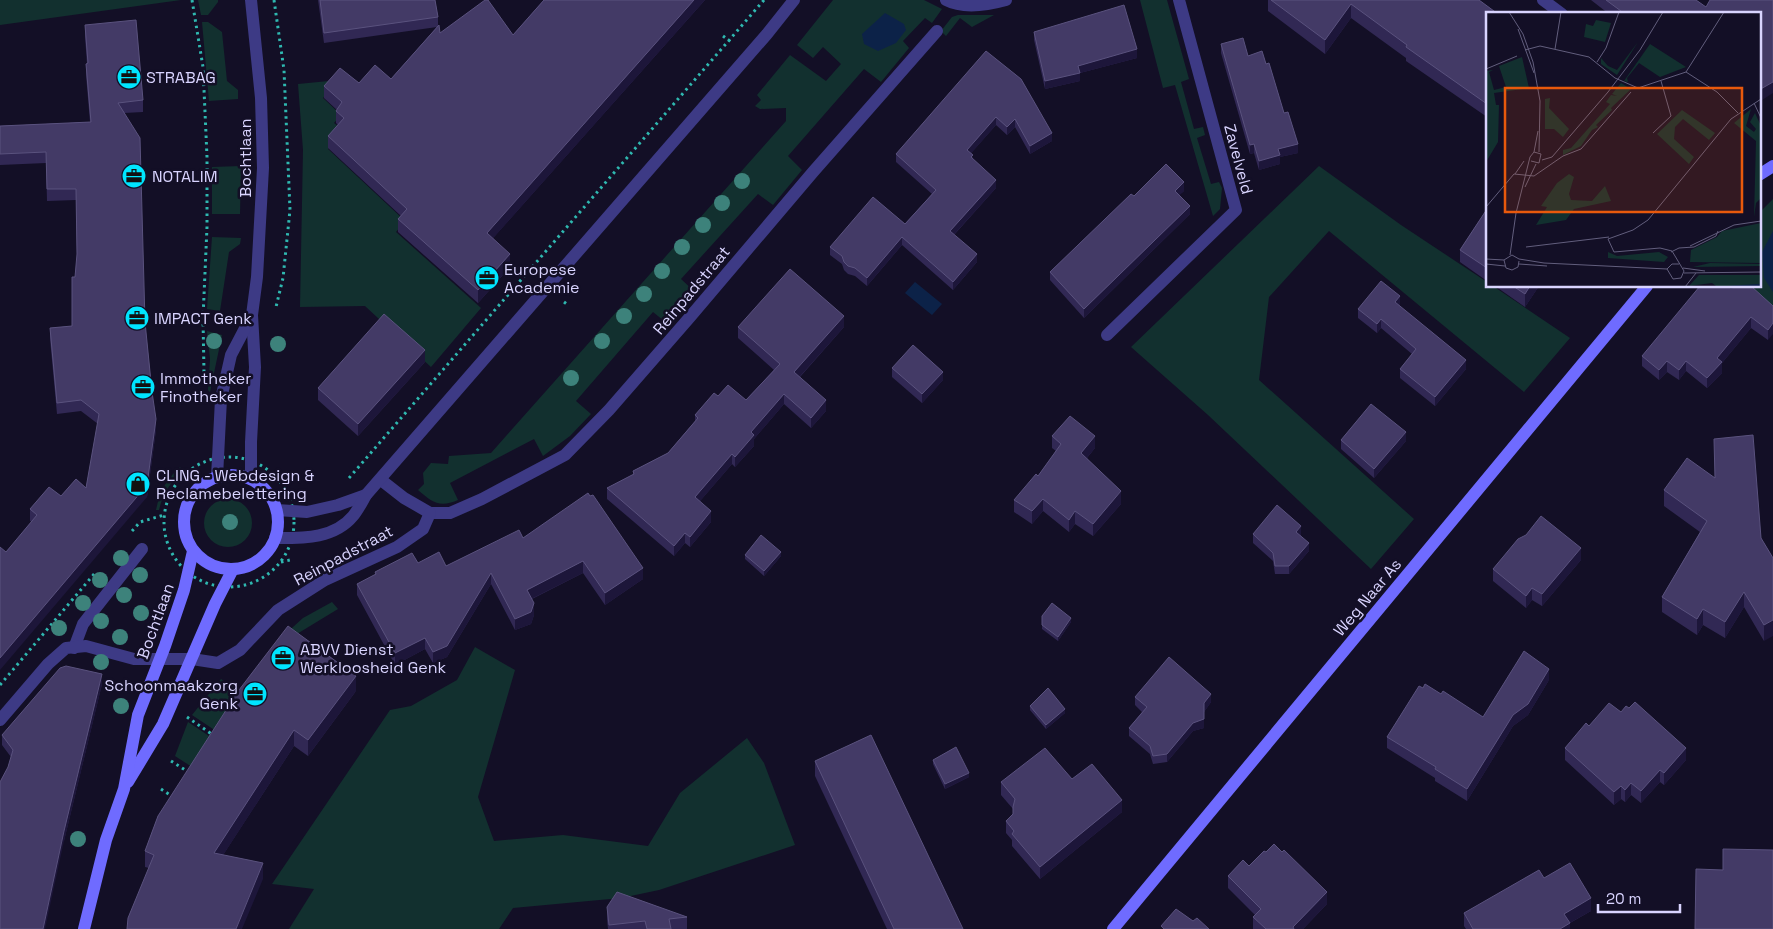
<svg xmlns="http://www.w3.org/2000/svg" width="1773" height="929" viewBox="0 0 1773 929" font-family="'Space Grotesk',sans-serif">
<rect width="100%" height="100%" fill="#130f26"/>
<g fill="#12302f">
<path d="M0,0H181L0,25Z"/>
<path d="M198,0H218V2L208,15H201Z"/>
<path d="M833,0H924L942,9L932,23L925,18L903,41L909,48L881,82L864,69L788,156L802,170L773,205L758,194L681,279L696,293L669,325L653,312L576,401L591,414L570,436L543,456L534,439L450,483L458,500C439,508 432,502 418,490L424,484L423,473L431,463L448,464L449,456L491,453L786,121V108L760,109L755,106L761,100L757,95L790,55L826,81L841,64L823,47L813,58L797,45Z"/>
<path d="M1140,0H1167L1189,79L1181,82L1194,129L1203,127L1205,135L1197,138L1211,184L1219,182L1222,188L1220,209L1213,216L1175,85L1163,88Z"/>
<path d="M958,15H994L972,27L960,18L946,36L941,31L952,17Z"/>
<path d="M202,22H208L222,32L227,81L238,90V99L209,101Z"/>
<path d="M339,80L323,98L341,115L334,123L343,130L328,149L405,221L396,232L481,308L431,367L365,306L300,307L303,150L298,84Z"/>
<path d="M241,166L240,214H212V167Z"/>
<path d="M1319,166L1401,225L1487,282V286H1493L1570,338L1524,392L1329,231L1269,297L1259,380L1414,519L1371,569L1208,415L1131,347Z"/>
<path d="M1773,199V314L1740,286H1759V213Z"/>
<path d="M212,237L241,238L240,244L229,252L220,311L207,309Z"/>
<path d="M207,331L222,335L210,392L208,390L210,359Z"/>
<path d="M180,467L183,470C170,483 163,493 159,510H156C160,491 166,480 180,467Z"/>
<circle cx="228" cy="523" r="24"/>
<path d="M332,602L338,609L287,640L282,637L303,618Z"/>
<path d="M475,647L515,670L478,797L494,841L563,835L648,846L680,793L747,738L764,763L795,845L659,890L621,898L513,908L499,929H289L314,889L272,884L390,710L411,706L457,680Z"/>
<path d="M221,679L240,691L216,731L192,715Z"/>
<path d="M188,722L212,738L192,767L175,756Z"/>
</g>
<g fill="#0c2248">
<path d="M885,13L904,24L906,30L896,43L878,51L864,44L862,34Z"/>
<path d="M1773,231V292L1764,278L1762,252Z"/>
<path d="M915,282L942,304L932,315L905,293Z"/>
</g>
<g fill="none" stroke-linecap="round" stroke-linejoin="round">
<g stroke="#2fb8b0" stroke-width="3" stroke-dasharray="2.5 4" stroke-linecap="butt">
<path d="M192,0L203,67L207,157V227L203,318L204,373"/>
<path d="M274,0L284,70L290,210L283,278L276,307"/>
<path d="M723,36L731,42"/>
<path d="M564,302L568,305"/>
<circle cx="229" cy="522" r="65"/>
<path d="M349,478L764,0"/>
<path d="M132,531L140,522L164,515"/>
<path d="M281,562L290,560"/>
<path d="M0,685L95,573"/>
<path d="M187,717L213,735"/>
<path d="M171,761L190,773"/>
<path d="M161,789L173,797"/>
</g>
<g stroke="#3d3a85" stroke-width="12">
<path d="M946,0C963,9 988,5 1006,0"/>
<path d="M1543,0L1562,14"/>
<path d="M1107,335L1236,210L1179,0"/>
<path d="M381,480L404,498L430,513H450L482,499L565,455L609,410L690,317L813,172L937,31"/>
<path d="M74,648L83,624L142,549"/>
<path d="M0,720L48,664L66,648L86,646L134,659H192L218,663L240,650L278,610L325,580L397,547L423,529L430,513"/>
</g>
<g stroke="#3d3a85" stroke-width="12">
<path d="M251,0L261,98L263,168L257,277L252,315L255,367L251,442V479"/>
<path d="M217,477L221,399L231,355L252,315"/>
<path d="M277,510L307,512L338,505L366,495"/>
<path d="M275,538C303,538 334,539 353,516C358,510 362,502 366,495L767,34L794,0"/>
</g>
<g stroke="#6f6bff" stroke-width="12">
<path d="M1759,175L1773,166"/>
<circle cx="231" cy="522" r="47"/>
<path d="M128,782L163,724L215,604L233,569"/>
<path d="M84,929L106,840L124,789L138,715L165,646L184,590L193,551"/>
<path d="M1113,929L1647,286"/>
</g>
</g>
<g fill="#3d827b">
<circle cx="742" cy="181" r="8"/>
<circle cx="722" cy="203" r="8"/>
<circle cx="703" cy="225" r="8"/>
<circle cx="682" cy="247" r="8"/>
<circle cx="662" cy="271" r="8"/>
<circle cx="644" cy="294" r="8"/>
<circle cx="624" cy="316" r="8"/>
<circle cx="214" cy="341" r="8"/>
<circle cx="602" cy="341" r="8"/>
<circle cx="278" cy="344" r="8"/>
<circle cx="571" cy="378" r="8"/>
<circle cx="230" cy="522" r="8"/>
<circle cx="121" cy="558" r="8"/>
<circle cx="140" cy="575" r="8"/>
<circle cx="100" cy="580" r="8"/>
<circle cx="124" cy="595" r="8"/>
<circle cx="83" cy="603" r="8"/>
<circle cx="141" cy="613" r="8"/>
<circle cx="101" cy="621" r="8"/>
<circle cx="59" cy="628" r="8"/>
<circle cx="120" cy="637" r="8"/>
<circle cx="101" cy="662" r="8"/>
<circle cx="121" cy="706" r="8"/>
<circle cx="78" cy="839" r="8"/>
</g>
<g fill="#312854">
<path d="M318,0H435L438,17V27L440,33L513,35L544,0H705L493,238L510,267L478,303L398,232V219L401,216L328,148V136L338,125L336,123V111L337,110L324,98V86L359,83L391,79L437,27L324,43Z"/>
<path d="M1268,0H1479L1487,14V117L1406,61V58L1351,18L1325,54L1268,11Z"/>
<path d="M1591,0H1696L1706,7L1759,14H1609Z"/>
<path d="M85,25L143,100V112L124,113L152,392L156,430L147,497L6,552L32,522L30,521V509L61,496L86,488L98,424L81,411L57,414L50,339V328L72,326L77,256L76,200L47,201L46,163L0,165V126L90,122L86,75V64H87L85,37Z"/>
<path d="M1034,32L1137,58L1080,73V81L1045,89L1034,40Z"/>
<path d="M1221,44L1266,64L1298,153L1280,157V164L1259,170L1254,153L1250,154L1221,53Z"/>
<path d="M1021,79L1052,141L1030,154L1015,127L1007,135L996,125L971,153L973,159L996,188L954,235L977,262L953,290L902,245L867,286L855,276L848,274L844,270L842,264L830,255V247L905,224L932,194L896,162V154Z"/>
<path d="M1487,163V176L1485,174V166Z"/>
<path d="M1184,191L1179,195L1190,214L1084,318L1050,280V272L1134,196Z"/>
<path d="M1487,209V281L1460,262V250Z"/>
<path d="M1495,286H1539L1525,307Z"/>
<path d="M1400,304L1399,305L1466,369L1435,406L1400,378V369L1412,354L1381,328L1377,333L1358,318V309Z"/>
<path d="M1773,306L1768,340L1751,328L1722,363V373L1707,388L1686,371L1679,380L1667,372L1659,380L1642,366V356Z"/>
<path d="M738,327H844L800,377L826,411L811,428L784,404L754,439V446L735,467L732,464L700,501L711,522L690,547L685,543L674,556L607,499V488L633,475V471L668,453L695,421V415L718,396L746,400L774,370L738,338Z"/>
<path d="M425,362L358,436L318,400V388Z"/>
<path d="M892,368L943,380L922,403L892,377Z"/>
<path d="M1052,436L1095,448L1087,458L1121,504L1093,536L1075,524L1069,532L1043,511L1032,524L1014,512V500L1038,476L1056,451L1052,448Z"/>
<path d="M1341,440L1406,441L1374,478L1341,449Z"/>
<path d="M1664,490L1761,538L1773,558L1764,641L1744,607L1725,638L1703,625L1697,635L1662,612V597L1700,532L1664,506Z"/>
<path d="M590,496L643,579L605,605L583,573L532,599L534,615L531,624L515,630L491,584L447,657L433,663L425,649L395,665L357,595V584L375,575V572L418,563L446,566L523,538Z"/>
<path d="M1253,534L1301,535V536L1309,551L1289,574H1275L1273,561L1253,543Z"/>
<path d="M745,555L781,556L764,576L745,559Z"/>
<path d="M1581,560L1542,606L1532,600L1526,608L1493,581V569Z"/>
<path d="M1042,616L1071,622L1058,641L1042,629Z"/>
<path d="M1549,680L1528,715L1513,726L1467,801L1435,781V778L1387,748V737L1483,717Z"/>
<path d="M102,684L64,841L8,767L11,757L2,745V735Z"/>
<path d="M356,691L308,756L294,746L223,855L263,879L149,868L145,867V851L158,816Z"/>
<path d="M1135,697L1211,702L1204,712V728L1193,731L1167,762L1153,764L1150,754L1129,736V728L1142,712L1135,705Z"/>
<path d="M1030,706L1065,713L1046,729L1030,710Z"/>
<path d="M1621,712L1686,760L1664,785L1660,782L1641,803L1631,795L1625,802L1621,799L1614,805L1565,760V748L1589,726Z"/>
<path d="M933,760L969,777L945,789L933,764Z"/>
<path d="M815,761L963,929H887L815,776Z"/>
<path d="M1072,779L1122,812L1040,879L1012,846V840L1006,833V821L1013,815V809L1001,795V782Z"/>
<path d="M1249,866L1327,904L1303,929H1253V917L1255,915L1228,888V876Z"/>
<path d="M1544,878L1591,911L1570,923V929H1466L1464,926V913Z"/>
<path d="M607,907L687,917V929H608L607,920Z"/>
</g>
<g fill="#1d163a">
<path d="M694,0H705L487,245V233Z"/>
<path d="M1351,4V18L1325,54V40Z"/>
<path d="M1137,49V58L1080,73V81L1045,89V81L1078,66Z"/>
<path d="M1773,82V93L1759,102V90Z"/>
<path d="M996,117V125L967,158V150Z"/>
<path d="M1015,119V127L1007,135V127Z"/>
<path d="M1052,133V141L1030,154V146Z"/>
<path d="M1254,144V153L1250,154V145Z"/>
<path d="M1298,144V153L1280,157V164L1259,170V161L1278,149Z"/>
<path d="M996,180V188L950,239V231Z"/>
<path d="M1184,182V191L1175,199V191Z"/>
<path d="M1190,206V214L1084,318V309Z"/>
<path d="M902,237V245L867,286V278Z"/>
<path d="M510,254V267L478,303V290Z"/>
<path d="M977,254V262L953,290V282Z"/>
<path d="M1530,286H1539L1525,307V294Z"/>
<path d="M1400,296V304L1395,310V302Z"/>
<path d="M844,316V327L794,383V372Z"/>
<path d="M1751,317V328L1722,363V373L1707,388V378L1717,358Z"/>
<path d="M1381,319V328L1377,333V324Z"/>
<path d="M1773,323V334L1768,340V330Z"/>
<path d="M425,350V362L358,436V424Z"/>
<path d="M1466,360V369L1435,406V397Z"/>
<path d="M1667,361V372L1659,380V370Z"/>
<path d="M1686,361V371L1679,380V370Z"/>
<path d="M943,372V380L922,403V394Z"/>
<path d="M784,394V404L754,439V446L735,467V457L751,432Z"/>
<path d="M826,400V411L811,428V418Z"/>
<path d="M156,419V430L147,497L0,670V658Z"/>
<path d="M1406,432V441L1374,478V469Z"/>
<path d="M1095,436V448L1081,465V453Z"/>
<path d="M732,454V464L695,507V497Z"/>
<path d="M1121,491V504L1093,536V524Z"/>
<path d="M1043,499V511L1032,524V511Z"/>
<path d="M711,511V522L690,547V537Z"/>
<path d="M1075,511V524L1069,532V520Z"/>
<path d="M1301,526V535L1296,541V532Z"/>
<path d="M685,533V543L674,556V546Z"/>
<path d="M1309,543V551L1289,574V566Z"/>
<path d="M1581,548V560L1542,606V594Z"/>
<path d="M781,552V556L764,576V571Z"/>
<path d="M583,561V573L527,601V590Z"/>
<path d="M643,568V579L605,605V593Z"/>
<path d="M491,573V584L447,657L433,663V652Z"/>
<path d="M1532,588V600L1526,608V596Z"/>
<path d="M1744,592V607L1725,638V622Z"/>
<path d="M534,603V615L531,624L515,630V619Z"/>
<path d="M1703,609V625L1697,635V619Z"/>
<path d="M1071,618V622L1058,641V637Z"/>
<path d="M1773,620V636L1764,641V625Z"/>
<path d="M425,638V649L395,665V653Z"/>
<path d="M1549,669V680L1528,715L1513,726L1467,801V789L1513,715Z"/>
<path d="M102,674V684L64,841L45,929H43L64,831Z"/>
<path d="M356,676V691L308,756V740Z"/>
<path d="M1211,694V702L1204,712V703Z"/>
<path d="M1065,709V713L1046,729V725Z"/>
<path d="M1204,719V728L1193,731L1167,762V754L1193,723Z"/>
<path d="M294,730V746L214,869V853Z"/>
<path d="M1686,748V760L1664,785V773Z"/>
<path d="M1660,770V782L1641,803V791Z"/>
<path d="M969,773V777L945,789V784Z"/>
<path d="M1631,783V795L1625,802V790Z"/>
<path d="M1621,786V799L1614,805V792Z"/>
<path d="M1122,800V812L1040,879V867Z"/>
<path d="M263,863V879L242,929H236Z"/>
<path d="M1327,892V904L1303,929H1293V927Z"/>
<path d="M1591,898V911L1564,926V914Z"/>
<path d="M1570,923V929H1560Z"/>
</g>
<g fill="#433a66" stroke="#5a527e">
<path d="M320,0H435L438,17L324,33Z"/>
<path d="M485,0H488L513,35L544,0H694L487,233L510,254L478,290L398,219L407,209L328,136L344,118L336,111L342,102L324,86L340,68L359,83L375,65L391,79L439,25L440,33Z"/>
<path d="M1271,0H1479L1498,14H1487V104L1406,47L1407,45L1351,4L1325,40Z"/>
<path d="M1606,0H1696L1706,7L1710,0H1773V82L1759,90V14H1625Z"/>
<path d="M1124,5L1137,49L1078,66L1080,73L1045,81L1034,32Z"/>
<path d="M136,20L143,100L118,103L140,138L145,322L152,392L156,419L147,485L0,658V547L6,552L37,515L30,509L49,487L61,496L76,479L86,488L99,414L81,400L57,403L50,328L72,326V277H75L77,254L76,189H47L46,152L0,154V126L91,122L86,64L88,63L85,25Z"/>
<path d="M1243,38L1248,56L1262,51L1266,64L1269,63L1284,113L1288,112L1298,144L1278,149L1280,155L1259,161L1254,144L1250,145L1221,44Z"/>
<path d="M986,51L1021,79L1052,133L1030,146L1015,119L1007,127L996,117L967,150L973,155L971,157L996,180L950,231L977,254L953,282L902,237L867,278L855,268L848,266L844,262L842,256L830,247L873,197L905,224L936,190L896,154Z"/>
<path d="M1166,164L1184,182L1175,191L1190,206L1084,309L1050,272L1131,194L1134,196Z"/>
<path d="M1487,209V268L1460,250Z"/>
<path d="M790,269L844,316L794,372L826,400L811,418L784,394L751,432L754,435L735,457L732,454L695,497L711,511L690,537L685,533L674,546L607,488L634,474L633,471L668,453L698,418L695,415L714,393L718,396L728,385L746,400L780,364L738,327Z"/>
<path d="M1381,281L1400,296L1395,302L1466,360L1435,397L1400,369L1416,349L1381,319L1377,324L1358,309Z"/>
<path d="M1513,286H1530L1525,294Z"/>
<path d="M1700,286H1751L1773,306V323L1768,330L1751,317L1717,358L1722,362L1707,378L1686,361L1679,370L1667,361L1659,370L1642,356Z"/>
<path d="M384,314L425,350L358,424L318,388Z"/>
<path d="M913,345L943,372L922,394L892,368Z"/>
<path d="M1371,404L1406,432L1374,469L1341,440Z"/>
<path d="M1070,416L1095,436L1081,453L1121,491L1093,524L1075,511L1069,520L1043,499L1032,511L1014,500L1036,474L1038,476L1061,444L1052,436Z"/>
<path d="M1753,435L1761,538L1773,558V620L1764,625L1744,592L1725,622L1703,609L1697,619L1662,597L1707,521L1664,490L1687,458L1715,478L1714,439Z"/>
<path d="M588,493L590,496L593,495L643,568L605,593L583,561L527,590L534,603L531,612L515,619L491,573L447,646L433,652L425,638L395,653L357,584L376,574L375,572L412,553L418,563L439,552L446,566L519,530L523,538Z"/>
<path d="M1277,505L1301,526L1296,532L1309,543L1289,566H1275L1273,553L1253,534Z"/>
<path d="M1541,516L1581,548L1542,594L1532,588L1526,596L1493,569L1518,539L1526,535Z"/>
<path d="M761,535L781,552L764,571L745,555Z"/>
<path d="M1052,603L1071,618L1058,637L1042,625V616Z"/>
<path d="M288,626L356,676L308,740L294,730L214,853L263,863L236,929H127L128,918L154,855L145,851L158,816L239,690Z"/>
<path d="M1524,651L1549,669L1528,704L1513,715L1467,789L1435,769L1436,767L1387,737L1419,686L1423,688L1425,684L1441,694L1443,691L1483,717Z"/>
<path d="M1169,657L1211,694L1204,703V719L1193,723L1167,754L1153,756L1150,746L1129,728L1147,707L1135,697Z"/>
<path d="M66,666L102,674L64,831L43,929H0V782L8,767L13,750L2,735L60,668Z"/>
<path d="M1048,688L1065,709L1046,725L1030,706Z"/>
<path d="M1635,702L1686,748L1664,773L1660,770L1641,791L1631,783L1625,790L1621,786L1614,792L1565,748L1586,723L1589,726L1609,703L1621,712L1626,706L1629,708Z"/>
<path d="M871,735L963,929H894L815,761Z"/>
<path d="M956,747L969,773L945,784L933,760Z"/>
<path d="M1045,748L1072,779L1092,764L1122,800L1040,867L1012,834L1014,831L1006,821L1013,814V807L1015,799L1001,782Z"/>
<path d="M1274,844L1282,852L1284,850L1327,892L1293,927L1294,929H1266L1253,917L1261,909L1228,876L1243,860L1249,866L1264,851L1266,852Z"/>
<path d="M1723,849L1773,850V929H1695L1696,869L1723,870Z"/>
<path d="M1570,863L1591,898L1564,914L1570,923L1560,929H1473L1464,913L1539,870L1544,878Z"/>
<path d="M617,892L687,917L669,919L671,929H647L645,921L609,925L607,907Z"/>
<path d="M1176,909L1193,921L1197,918L1209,929H1164L1161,926Z"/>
</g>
<defs>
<symbol id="office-disc" viewBox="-11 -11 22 22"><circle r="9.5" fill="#00e5ff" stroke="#130f26"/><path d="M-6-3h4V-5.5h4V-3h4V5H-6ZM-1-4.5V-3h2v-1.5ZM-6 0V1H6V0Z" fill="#111"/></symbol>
<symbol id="shop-disc" viewBox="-11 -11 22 22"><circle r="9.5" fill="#00e5ff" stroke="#130f26"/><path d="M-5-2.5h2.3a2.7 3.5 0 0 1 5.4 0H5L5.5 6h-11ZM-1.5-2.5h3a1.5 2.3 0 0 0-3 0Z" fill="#111"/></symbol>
</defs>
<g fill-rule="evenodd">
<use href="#office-disc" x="115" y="63" width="28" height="28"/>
<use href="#office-disc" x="120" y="162" width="28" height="28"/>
<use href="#office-disc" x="473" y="264" width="28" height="28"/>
<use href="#office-disc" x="123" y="304" width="28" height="28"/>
<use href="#office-disc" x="129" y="373" width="28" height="28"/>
<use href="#shop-disc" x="124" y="470" width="28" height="28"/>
<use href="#office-disc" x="269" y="644" width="28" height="28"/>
<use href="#office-disc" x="241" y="680" width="28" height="28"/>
</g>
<g text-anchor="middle" stroke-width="5" stroke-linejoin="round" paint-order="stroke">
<g font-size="16" fill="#d9d4ff" stroke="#130f26" text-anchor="start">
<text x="146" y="83">STRABAG</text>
<text x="152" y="182">NOTALIM</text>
<text x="504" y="275">Europese<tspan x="504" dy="18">Academie</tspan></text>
<text x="154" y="324">IMPACT Genk</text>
<text x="160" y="384">Immotheker<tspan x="160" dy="18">Finotheker</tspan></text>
<text x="156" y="481">CLING - Webdesign &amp;<tspan x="156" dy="18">Reclamebelettering</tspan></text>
<text x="300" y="655">ABVV Dienst<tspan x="300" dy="18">Werkloosheid Genk</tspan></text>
<text x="238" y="691" text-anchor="end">Schoonmaakzorg<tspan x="238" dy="18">Genk</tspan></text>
</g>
<g font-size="16" fill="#d9d4ff" stroke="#130f26">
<text transform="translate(245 158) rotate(-90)" y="6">Bochtlaan</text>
<text transform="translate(1239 159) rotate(75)" y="6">Zavelveld</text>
<text transform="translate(691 290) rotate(-50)" y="6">Reinpadstraat</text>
<text transform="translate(343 555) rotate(-28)" y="6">Reinpadstraat</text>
<text transform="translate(1367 597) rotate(-50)" y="6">Weg Naar As</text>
<text transform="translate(155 621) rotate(-70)" y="6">Bochtlaan</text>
</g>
</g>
<g transform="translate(1486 12)">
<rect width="275" height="275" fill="#130f26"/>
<path d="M110,8L125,11L119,30L98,25L100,12L107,14ZM152,30L131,63L115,52V46L122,54L131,58ZM164,32L200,55L174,65L153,51L141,66L142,70L138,69ZM36,45L43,76L8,81L10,93H13L12,130L0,150V59L7,58L3,60L8,78L20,75L13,54ZM135,71L145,77L125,96L126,98L110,113L112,115L106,118L95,134L77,143V138L85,136L124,92L120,90L125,83L131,84L126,82ZM64,86L63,96L83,117L77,125L68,117H59V87ZM265,97L260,114L268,120L270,117L264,110L269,101L275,114L274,187L270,191L268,205L270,129L248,111ZM196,98L229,121L223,128L197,107L189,115L188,127L208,145L203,152L171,122ZM83,162L88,165L83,182L85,188L106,189L119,174L125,189L88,197L80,208L50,213L61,195L55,194L71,171ZM275,211V251L204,250L205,238L231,225L236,219ZM122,240L131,244L173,240L182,245L178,250L122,246ZM224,251L275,252V254L207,255ZM213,263H275V275H221L230,274L226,271L203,274Z" fill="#12302f"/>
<path fill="none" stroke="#0c2248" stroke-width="2.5" d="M244,275L275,273"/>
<path fill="none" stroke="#625e7d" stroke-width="1" d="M23,0L37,22L47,50L54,89L53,140M32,17L48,61M69,37L75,0M39,38L54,34L103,45L129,66L152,76L200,60L238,0M111,50L120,36L133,0M0,57L31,44M200,60L231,80L252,101M268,91L275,106M167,121L185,104L175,69M48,140L52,119M56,148L66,145L122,80L154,38L177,0M29,162L38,149M39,175L50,152M0,195L28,162L48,164L77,144L95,137L145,80M204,234L248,213L275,209M40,235L123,225M185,240L193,236L208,235L230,224L232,219M24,243L30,201L44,145L48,140L55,142L53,151L45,149M0,247L18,248L26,243L33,247L58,251L181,257M18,248L20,256L26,258L32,255L33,249M0,252L19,254M33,252L61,254M193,252H186L181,257L187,267L195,266L198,259L186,239L174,236L128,240L122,227L147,218L162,208L245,107L275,87M197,256L219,259M198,261L275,260M199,275L210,261"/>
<path fill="#e8590c" fill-opacity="0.15" stroke="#e8590c" stroke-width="2.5" d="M19,76H256V200H19Z"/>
<rect width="275" height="275" fill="none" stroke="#d9d4ff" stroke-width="2.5"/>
</g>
<path d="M1598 904v8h82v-8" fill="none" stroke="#d9d4ff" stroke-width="2.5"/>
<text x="1606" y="904" font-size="15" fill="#d9d4ff" stroke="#130f26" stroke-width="4" paint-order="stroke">20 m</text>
</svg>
